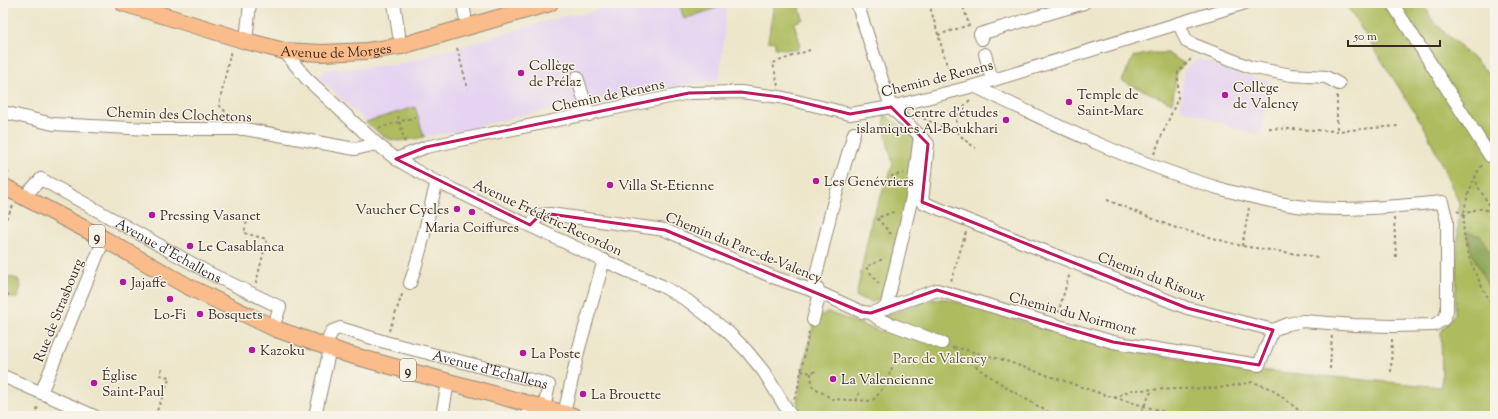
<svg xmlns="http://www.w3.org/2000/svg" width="1498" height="419" viewBox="0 0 1498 419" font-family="'Sorts Mill Goudy',serif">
<rect width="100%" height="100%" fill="#f7f3e8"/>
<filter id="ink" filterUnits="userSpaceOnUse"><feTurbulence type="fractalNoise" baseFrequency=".025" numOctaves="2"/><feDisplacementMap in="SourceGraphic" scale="8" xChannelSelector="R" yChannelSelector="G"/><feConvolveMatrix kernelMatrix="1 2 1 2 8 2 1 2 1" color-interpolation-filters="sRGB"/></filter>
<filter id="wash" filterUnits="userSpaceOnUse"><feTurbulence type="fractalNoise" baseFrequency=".012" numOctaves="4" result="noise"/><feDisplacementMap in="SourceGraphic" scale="16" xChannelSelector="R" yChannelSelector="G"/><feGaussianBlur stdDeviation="0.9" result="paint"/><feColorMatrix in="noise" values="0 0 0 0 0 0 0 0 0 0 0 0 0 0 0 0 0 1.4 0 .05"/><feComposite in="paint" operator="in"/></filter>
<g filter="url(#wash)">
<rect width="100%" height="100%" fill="#ede6cb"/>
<g fill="#e5d3f1">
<path d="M619,3H724L726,10L720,80L652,90L522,115L464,130L397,142L384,138L319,78L325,69L364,68L400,64L568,15L585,14Z"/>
<path d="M1198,58L1234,73L1271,82L1260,135L1220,123L1181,108L1184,70Z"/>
</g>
<g fill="#aebc5f" stroke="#74733e">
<path d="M679,3H722L723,6L684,19Z"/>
<path d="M774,3H798L803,19L794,23L800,43L798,50L775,48V42L768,41Z"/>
<path d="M1345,3H1423L1433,21L1495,79V416H803L797,402L805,360L815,319L828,312L882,332L887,315L933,299H947L1112,348L1268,371L1442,387L1441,332L1455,313L1459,203L1426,130Z"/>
<path d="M1151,53H1167L1185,64L1177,71L1172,103L1122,81L1133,57Z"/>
<path d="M415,107L424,137C392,143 391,144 366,122Z"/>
<path d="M884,114L922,142L892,296L872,302L856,297L872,218L893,165L886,137Z"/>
<path d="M3,275L18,279L21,286L18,298H13L3,293Z"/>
</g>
<path fill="#8aa456" stroke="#62673a" d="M1467,232L1480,236L1495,260V301L1472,253Z"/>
</g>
<g filter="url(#ink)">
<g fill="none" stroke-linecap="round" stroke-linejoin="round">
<defs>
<g id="minor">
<path d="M394,3L399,35"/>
<path d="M463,3L465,16"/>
<path d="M857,3L891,107L928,144L922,202L1187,308L1273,330L1288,324L1303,321L1354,325L1392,326L1434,325L1444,319L1447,311V221L1442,202C1398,206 1348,212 1305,207C1278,204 1252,197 1225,190C1138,165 1055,125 974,86"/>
<path d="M1392,3L1490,156"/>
<path d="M1179,24L1187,42L1250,67L1291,75L1326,77L1339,84"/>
<path d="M982,39L980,34L1084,3"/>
<path d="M246,41L250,3"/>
<path d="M284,51L306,78L377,144L396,159L429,178L598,258L662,286L688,301L727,331L746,350L764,372L791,416"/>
<path d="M985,54L992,80"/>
<path d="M577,77L589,115"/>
<path d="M3,112L53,124L149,129H245L355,149L377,144"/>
<path d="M396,159L426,147L689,93L741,92L780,97L850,114L891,107L974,86L1245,3"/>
<path id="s1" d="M24,197L41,179L211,274L280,307L273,327"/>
<path d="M530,225L540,215L550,214L665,230L773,277L820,293L862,312L871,313L880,320L942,343"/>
<path d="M410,283C422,251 427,216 437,182"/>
<path d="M886,308L912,197L920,135"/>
<path d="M871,313L937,290L1113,342L1259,365L1273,330"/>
<path d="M813,320L820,293L814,284L832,208L854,133"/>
<path id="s2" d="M325,347L332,331L340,328L385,342L540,382L549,385L544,408"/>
<path d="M3,376L94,416"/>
<path d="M41,393L104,239"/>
<path d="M564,414L579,348L604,260"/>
<path d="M315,416L330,348"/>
<path d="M442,416L448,382"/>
<path d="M528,416L530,404"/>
</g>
<g id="major">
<path id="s3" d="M123,3L246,41L284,51L322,53L367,51L401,46L550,3"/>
<path d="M3,186L104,239L189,287L276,329L347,354L573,416"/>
</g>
</defs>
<use href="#minor" stroke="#948874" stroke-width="14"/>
<use href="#major" stroke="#948874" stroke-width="18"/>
<g stroke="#948874" stroke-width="2" stroke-dasharray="3 3" stroke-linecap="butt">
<path d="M929,3L951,79"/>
<path d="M938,35L969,25L962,3"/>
<path d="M457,48L468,89"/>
<path d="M778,86L773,63L810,50"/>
<path d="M1337,96V131"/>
<path d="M970,100C948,120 953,134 976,148"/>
<path d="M398,116L405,143"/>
<path d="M918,116L952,131H956"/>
<path d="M225,117L226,112L219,105L231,50"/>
<path d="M379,128L415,117"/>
<path d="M1269,128L1337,131L1399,126"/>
<path d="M1154,154L1178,98V72L1193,57"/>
<path d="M1482,165C1475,175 1472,184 1468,195C1454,240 1475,273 1495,311"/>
<path d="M3,169L9,173"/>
<path d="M1475,176L1478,187L1495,214"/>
<path d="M901,186L892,176L904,173"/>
<path d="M1107,200L1173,227L1242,246L1318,257"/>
<path d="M1457,211L1464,215C1477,208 1481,206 1494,214"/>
<path d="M1394,218L1396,257"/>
<path d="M242,220L247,221L244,233L267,239L256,283"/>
<path d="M3,224L13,206"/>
<path d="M891,234L877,218L896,211"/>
<path d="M1242,246L1249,208"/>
<path d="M951,281L966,232"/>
<path d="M879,284L866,267L885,258"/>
<path d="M3,298L6,299L9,292"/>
<path d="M1058,313L1070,273"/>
<path d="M389,331L403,292"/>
<path d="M952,347C980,373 1022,397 1055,416"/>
<path d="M954,347L1000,359L1102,394L1179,416"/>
<path d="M1330,369L1332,334"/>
<path d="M801,371L811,373L818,370"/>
<path d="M1391,372L1392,337"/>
<path d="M811,373L812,386L832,399L872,401C886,388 890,372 897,355"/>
<path d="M1114,398L1131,390L1219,388L1253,382L1272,389L1306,416"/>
<path d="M794,399L797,392L809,331"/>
<path d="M856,401L860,391"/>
<path d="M36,416L38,404"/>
<path d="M155,416L169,379V377L160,375L162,368"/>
<path d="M1139,416L1152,390"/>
</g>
<use href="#minor" stroke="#fff" stroke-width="12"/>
<use href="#major" stroke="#f9bc8a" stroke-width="16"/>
</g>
</g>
<path fill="none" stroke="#c2185b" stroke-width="3" stroke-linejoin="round" d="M741,92L780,97L850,114L891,107L928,144L922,202L1187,308L1273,330L1259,365L1113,342L937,290L871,313L862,312L665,230L550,214L540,215L530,225L396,159L426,147L689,93Z"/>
<g fill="#b5179e" stroke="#f7f3e8" stroke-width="1.5">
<circle cx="521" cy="73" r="4"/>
<circle cx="1225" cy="95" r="4"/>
<circle cx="1069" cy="102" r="4"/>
<circle cx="1006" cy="120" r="4"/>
<circle cx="816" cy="181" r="4"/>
<circle cx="610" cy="185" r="4"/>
<circle cx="457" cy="209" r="4"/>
<circle cx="472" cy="212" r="4"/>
<circle cx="152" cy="215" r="4"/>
<circle cx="190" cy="246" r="4"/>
<circle cx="123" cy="282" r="4"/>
<circle cx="170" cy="299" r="4"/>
<circle cx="200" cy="314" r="4"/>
<circle cx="252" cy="350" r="4"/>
<circle cx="523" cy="353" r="4"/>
<circle cx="833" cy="379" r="4"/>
<circle cx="94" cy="383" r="4"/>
<circle cx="583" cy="394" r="4"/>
</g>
<g text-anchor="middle" stroke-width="3" stroke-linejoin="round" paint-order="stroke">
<g fill="#f7f3e8" stroke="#73665b" stroke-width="1">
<rect x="89" y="225" width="16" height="22" rx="3"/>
<rect x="400" y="359" width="16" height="22" rx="3"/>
</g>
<g font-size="13" font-weight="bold" fill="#3b2a1e">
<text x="97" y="241">9</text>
<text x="408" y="375">9</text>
</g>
<g font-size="14" fill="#3b2a1e" stroke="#f7f3e8">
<text dy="5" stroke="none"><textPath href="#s3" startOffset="220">Avenue de Morges</textPath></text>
<text transform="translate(937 78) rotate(-14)" y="5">Chemin de Renens</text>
<text transform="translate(608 95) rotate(-12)" y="5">Chemin de Renens</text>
<text transform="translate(179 114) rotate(2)" y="5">Chemin des Clochetons</text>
<text transform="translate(548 217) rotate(25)" y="5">Avenue Frédéric-Recordon</text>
<text transform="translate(744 247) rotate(22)" y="5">Chemin du Parc-de-Valency</text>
<text dy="5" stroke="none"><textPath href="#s1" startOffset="171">Avenue d'Echallens</textPath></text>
<text transform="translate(1152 276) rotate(21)" y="5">Chemin du Risoux</text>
<text transform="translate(58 310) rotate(-68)" y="5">Rue de Strasbourg</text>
<text transform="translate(1073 313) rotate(15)" y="5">Chemin du Noirmont</text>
<text dy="5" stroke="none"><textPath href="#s2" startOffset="182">Avenue d'Echallens</textPath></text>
</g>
<g font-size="14" fill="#3b2a1e" stroke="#f7f3e8" text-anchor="start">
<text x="529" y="70">Collège<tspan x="529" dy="16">de Prélaz</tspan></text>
<text x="1233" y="92">Collège<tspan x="1233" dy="16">de Valency</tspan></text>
<text x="1077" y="99">Temple de<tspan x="1077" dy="16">Saint-Marc</tspan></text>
<text x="998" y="117" text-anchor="end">Centre d'études<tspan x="998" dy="16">islamiques Al-Boukhari</tspan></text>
<text x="824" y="186">Les Genévriers</text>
<text x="618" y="190">Villa St-Etienne</text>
<text x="449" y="214" text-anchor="end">Vaucher Cycles</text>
<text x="160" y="220">Pressing Vasanet</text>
<text x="472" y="232" text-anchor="middle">Maria Coiffures</text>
<text x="198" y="251">Le Casablanca</text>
<text x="131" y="287">Jajaffe</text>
<text x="170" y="319" text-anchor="middle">Lo-Fi</text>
<text x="208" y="319">Bosquets</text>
<text x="260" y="355">Kazoku</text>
<text x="531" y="358">La Poste</text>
<text x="102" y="380">Église<tspan x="102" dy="16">Saint-Paul</tspan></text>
<text x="841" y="384">La Valencienne</text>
<text x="591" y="399">La Brouette</text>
</g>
<g font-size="14" fill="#5e5632" stroke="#f7f3e8">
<text x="940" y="363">Parc de Valency</text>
</g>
</g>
<rect width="1498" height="419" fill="none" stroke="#f7f3e8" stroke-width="16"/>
<path d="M1348 40v6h92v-6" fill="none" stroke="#3b2a1e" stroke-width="2"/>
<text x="1354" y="40" font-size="12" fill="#3b2a1e" stroke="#f7f3e8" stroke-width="3" paint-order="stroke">50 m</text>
</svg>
